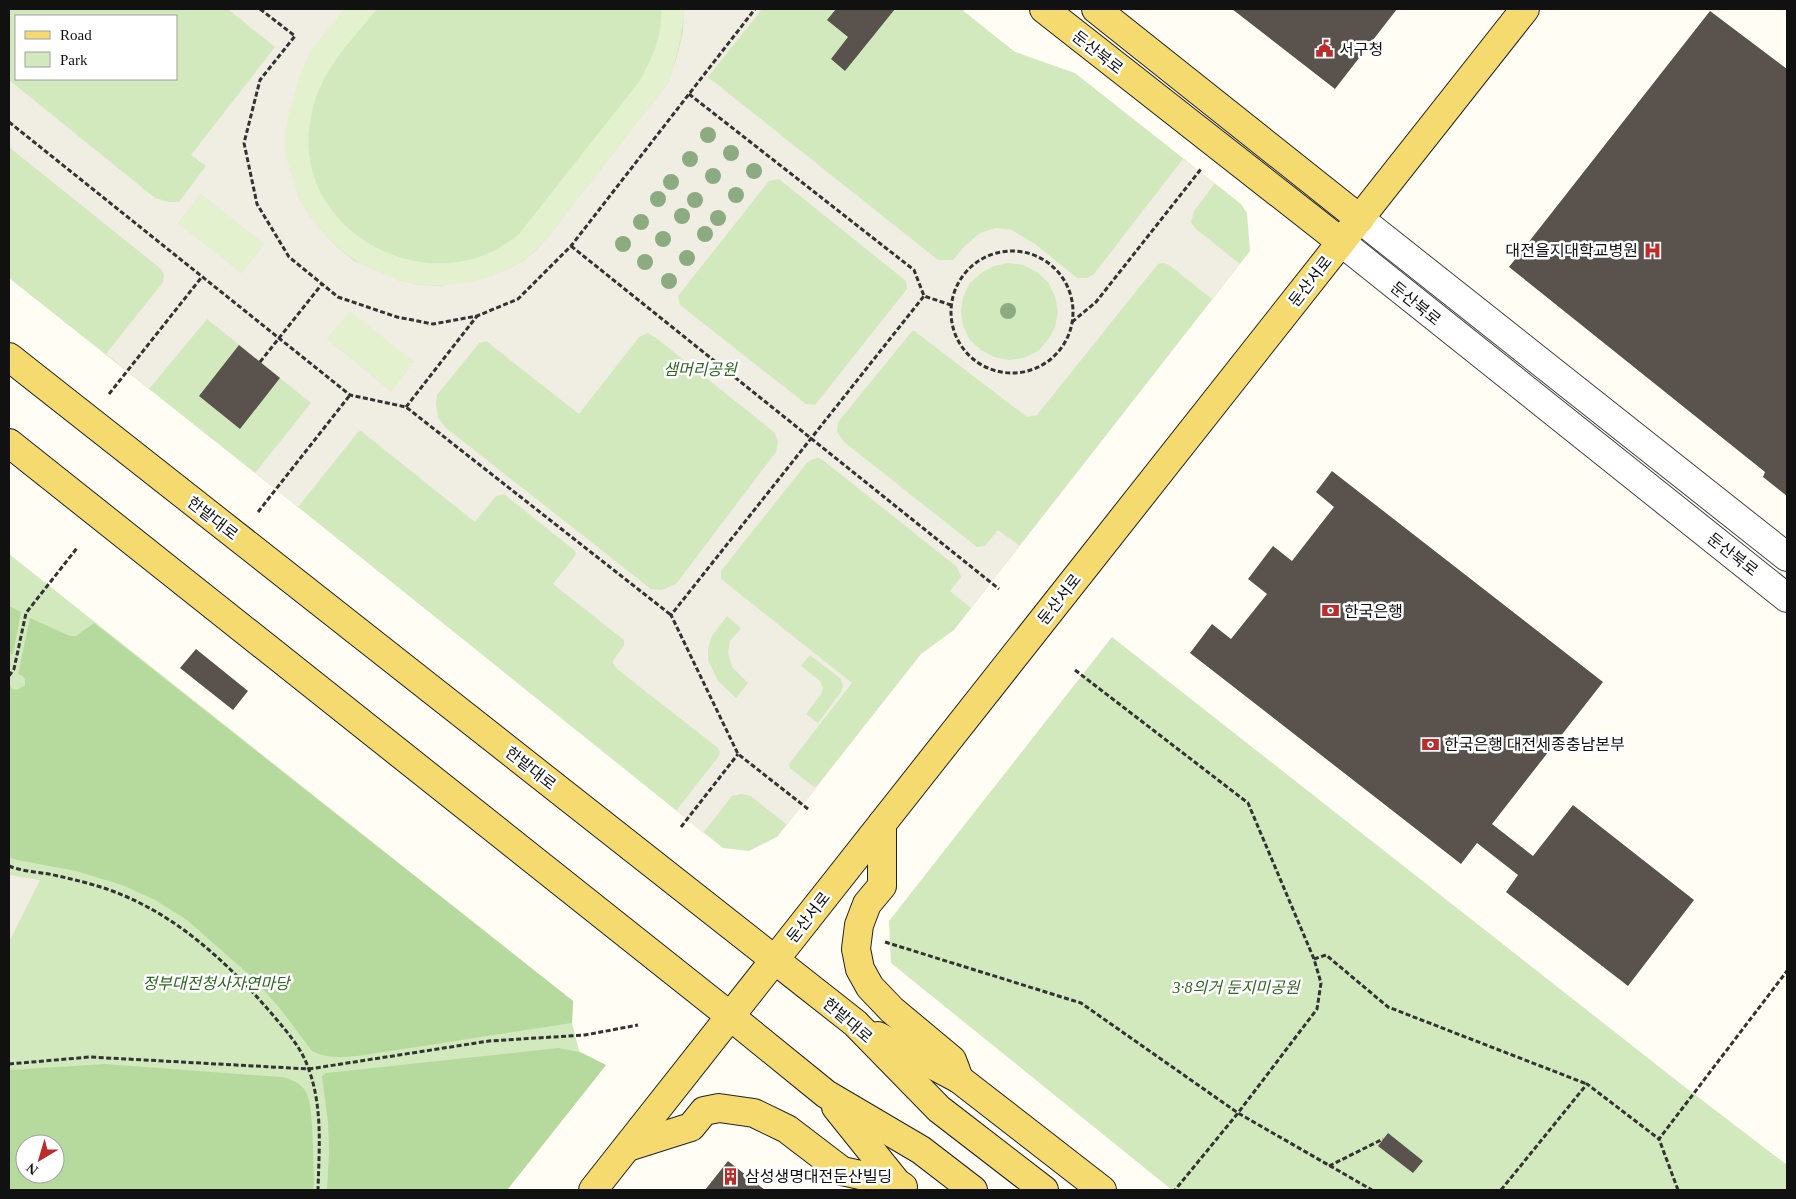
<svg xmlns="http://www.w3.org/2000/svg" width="1796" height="1199" viewBox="0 0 1796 1199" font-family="'Times New Roman','Noto Sans KR',serif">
<rect width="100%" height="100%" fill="#fffdf4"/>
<g fill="#d2e9be" fill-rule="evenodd">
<path d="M9,9H961L1015,52L1075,73L1241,204L1247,213L1250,251L954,630L921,654L777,837L749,851L723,848L298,507L9,278ZM16,16H176V79H16Z"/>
<path d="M9,554L573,1001L572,1023L579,1051L606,1065L507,1190H9ZM25,1144H55V1174H25Z"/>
<path d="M1112,637L1681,1084L1787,1165V1190H1172L891,963L889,921Z"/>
</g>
<g fill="#b6da9d" fill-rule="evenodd">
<path d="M9,606L21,612L13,654H9Z"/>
<path d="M30,618L70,636H76L94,623L573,1001L572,1023L358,1056C341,1057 328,1059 312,1051L282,1011L255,980L187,920L155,900L122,885L76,871L17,860L9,857V682L12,689L17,690L25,685V680L23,676L18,674Z"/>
<path d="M558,1048L579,1052L606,1065L507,1190H327L329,1151L328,1122L322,1076L326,1073Z"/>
<path d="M105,1064L281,1077C291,1079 301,1083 306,1092C314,1105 313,1164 314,1182L313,1190H9V1070ZM25,1144H55V1174H25Z"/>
</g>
<g fill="#e4f1cf">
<path d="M344,9H377C347,46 318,72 310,122C292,234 434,307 519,234L639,82C652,59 663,36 661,9H684C682,35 677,58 668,83L547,238C539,246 531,255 522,261C453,305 367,288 317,225C297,200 285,170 285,138C286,112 297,73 311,51C320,36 333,23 344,9Z"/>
<path d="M201,194L264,244L242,273L178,223Z"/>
<path d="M350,310L414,362L391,391L327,339Z"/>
</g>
<g fill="#f0ede2" fill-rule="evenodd">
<path d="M228,9H344L311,51L300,74L288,117L285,137L286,157L298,196L308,213L321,230L336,246L354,261L398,280L420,285L441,286L471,282L492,276L508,269L523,261L535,251L547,238L668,83L677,57L683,32L684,9H762L708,77L938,260H953L964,247L980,233L996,228L1012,230L1035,244L1077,278H1087L1094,274L1183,159L1215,183L1194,211L1191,222L1196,229L1240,264L1212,299L1169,265L1163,263L1158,264L1037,415L1027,417L913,330L838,422L837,432L844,442L977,547L985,546L998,530L1020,546L971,608L950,591L961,577L957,567L824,461L819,458L812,459L806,464L721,571V579L852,683L789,764L790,768L814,787L818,786L787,825L751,796L741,794L732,796L703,833L676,811L719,756L720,752L718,748L617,669L613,663L614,659L624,646V640L553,584L575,556L576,553L574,550L504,494L496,496L475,522L361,431L358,432L298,507L255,473L311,403L207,319L149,389L106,354L163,282L164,275L161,269L9,147V80L155,198L168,202H179L206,166L191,155L275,47ZM779,179L906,281L907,289L815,405L806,404L680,305L678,296L769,181ZM201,194L264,244L242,273L178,223ZM1008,263L1023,265L1037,272L1048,282L1055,296L1058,312L1055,327L1048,340L1038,351L1024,358L1009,360L994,357L981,350L970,340L963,326L961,311L963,297L970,283L981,273L994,266ZM350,311L414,362L391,391L327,339ZM648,333L656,338L774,432L778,442L776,452L676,584L662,590L651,589L446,428L438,418L436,403L437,395L479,343L486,341L579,414L639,337ZM727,616L741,628L730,641L728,653L730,660L733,668L748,683L736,698L718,681L708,660V649L712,636ZM810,655L841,679L843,686L841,692L818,723L806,714L821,694L823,688L820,681L801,666Z"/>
<path d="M9,875L40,880L9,942Z"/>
</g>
<g fill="#59524d">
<path d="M836,9H895L845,71L831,59L848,37L827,20Z"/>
<path d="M1232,9H1397L1335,89Z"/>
<path d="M1710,11L1787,69V496L1763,477L1765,472L1509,267Z"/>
<path d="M239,345L280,378L240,429L199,396Z"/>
<path d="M1332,471L1603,682L1492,824L1533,856L1573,805L1694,900L1628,986L1506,892L1518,875L1477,843L1461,864L1190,653L1212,624L1231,639L1267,594L1248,579L1273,546L1292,561L1334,507L1316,492Z"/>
<path d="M196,649L248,691L233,710L180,668Z"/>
<path d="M1388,1133L1423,1161L1413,1173L1378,1146Z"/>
<path d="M728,1161L765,1190H705Z"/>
</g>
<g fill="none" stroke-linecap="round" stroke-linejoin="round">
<defs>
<g id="minor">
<path d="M1360,219L1787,557"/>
<path d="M1341,242L1787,598"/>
</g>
<g id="major">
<path d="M1044,9L1341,242"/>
<path d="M1096,9L1360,219"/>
<path d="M9,357L855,1023L939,1109L1044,1190"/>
<path d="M9,443L730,1016L826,1094L921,1150L973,1190"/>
<path d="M882,824V886L867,904L859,925L856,949L860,969L870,987L892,1010L952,1060L959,1079"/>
<path d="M878,1036L959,1079L1102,1190"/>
<path d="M836,1107L897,1183L903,1187"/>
<path d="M628,1147L691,1127L704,1111L719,1108L754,1113L787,1129L842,1171L897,1183"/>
<path d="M593,1190L1525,9"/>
</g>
</defs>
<use href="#minor" stroke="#444" stroke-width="30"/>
<use href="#major" stroke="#222" stroke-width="30"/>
<g stroke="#333" stroke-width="3" stroke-dasharray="5 2.5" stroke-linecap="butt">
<path d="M260,9L295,36L260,80L244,143L257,204L289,257L338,297L397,317L433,324L477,316L518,299L571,246L755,9"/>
<path d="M689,94L914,270L924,296L951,305"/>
<path d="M9,122L350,395L406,407L671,615"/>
<path d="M571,246L999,589"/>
<circle cx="1012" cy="312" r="61"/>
<path d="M1072,322L1096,302L1201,169"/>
<path d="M260,362L322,284"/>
<path d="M109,394L201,278"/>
<path d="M406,407L477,316"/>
<path d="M258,512L350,395"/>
<path d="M1075,670L1248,803L1314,959L1321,983L1317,1009L1238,1113L1175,1190"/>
<path d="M9,676L14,669L26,613L77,548"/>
<path d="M808,809L738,754L671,615L924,296"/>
<path d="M681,827L738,754"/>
<path d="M9,866C21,871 36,872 49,874C72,879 94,884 115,892C178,916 229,964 272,1014C287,1032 302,1048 309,1070C323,1109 319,1150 318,1190"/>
<path d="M885,942L1081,1003L1238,1113L1372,1190"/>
<path d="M1314,959L1326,955L1388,1007L1587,1084"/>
<path d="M9,1064L90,1057L309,1069L489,1041L585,1035L638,1025"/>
<path d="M1329,1166L1383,1139"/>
<path d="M1501,1190L1587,1084L1659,1139"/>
<path d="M1678,1190L1659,1139L1787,971"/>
</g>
<use href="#minor" stroke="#fff" stroke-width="28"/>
<use href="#major" stroke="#f5da6f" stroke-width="28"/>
</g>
<g fill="#8cab80">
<circle cx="708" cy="135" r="8"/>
<circle cx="731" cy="153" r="8"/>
<circle cx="690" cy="159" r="8"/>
<circle cx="754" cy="171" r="8"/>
<circle cx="713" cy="176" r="8"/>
<circle cx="671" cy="182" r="8"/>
<circle cx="736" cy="195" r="8"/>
<circle cx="658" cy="199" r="8"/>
<circle cx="695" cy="200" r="8"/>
<circle cx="682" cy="216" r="8"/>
<circle cx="718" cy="218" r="8"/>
<circle cx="641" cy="222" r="8"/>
<circle cx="705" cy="234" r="8"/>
<circle cx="663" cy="239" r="8"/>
<circle cx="623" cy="244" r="8"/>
<circle cx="687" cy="258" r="8"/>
<circle cx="645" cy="262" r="8"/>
<circle cx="669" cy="281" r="8"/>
<circle cx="1008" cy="311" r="8"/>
</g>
<defs>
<symbol id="civic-bare" viewBox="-9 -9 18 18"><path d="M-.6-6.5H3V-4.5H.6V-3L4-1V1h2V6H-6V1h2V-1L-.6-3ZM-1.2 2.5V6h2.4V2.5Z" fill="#be2b2b" stroke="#fff" stroke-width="2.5" paint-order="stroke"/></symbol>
<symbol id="hospital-bare" viewBox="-9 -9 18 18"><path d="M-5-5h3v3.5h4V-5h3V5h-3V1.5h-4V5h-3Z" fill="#be2b2b" stroke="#fff" stroke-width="2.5" paint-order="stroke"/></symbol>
<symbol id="bank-bare" viewBox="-9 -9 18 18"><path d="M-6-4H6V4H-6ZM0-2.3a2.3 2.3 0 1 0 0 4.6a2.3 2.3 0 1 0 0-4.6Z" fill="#be2b2b" stroke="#fff" stroke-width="2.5" paint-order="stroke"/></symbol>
<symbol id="building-bare" viewBox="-9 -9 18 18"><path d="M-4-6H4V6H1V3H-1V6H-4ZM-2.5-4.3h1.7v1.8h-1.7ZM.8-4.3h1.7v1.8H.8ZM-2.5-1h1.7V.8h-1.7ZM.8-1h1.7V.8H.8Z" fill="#be2b2b" stroke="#fff" stroke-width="2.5" paint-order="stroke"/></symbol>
</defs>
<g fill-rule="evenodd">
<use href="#civic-bare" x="1312" y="36" width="25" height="25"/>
<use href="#hospital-bare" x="1640" y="238" width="25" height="25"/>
<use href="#bank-bare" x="1318" y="598" width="25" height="25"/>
<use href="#bank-bare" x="1418" y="732" width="25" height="25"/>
<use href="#building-bare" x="718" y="1164" width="25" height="25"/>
</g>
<g text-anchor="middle" stroke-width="5" stroke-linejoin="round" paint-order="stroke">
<g font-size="16" fill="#111" stroke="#fff" text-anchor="start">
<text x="1339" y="55">서구청</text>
<text x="1638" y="256" text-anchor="end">대전을지대학교병원</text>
<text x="1344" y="617">한국은행</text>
<text x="1444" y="750">한국은행 대전세종충남본부</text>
<text x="745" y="1182">삼성생명대전둔산빌딩</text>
</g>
<g font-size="16" fill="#111" stroke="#fff">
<text transform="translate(1098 52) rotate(38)" y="6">둔산북로</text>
<text transform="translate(1310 281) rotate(-52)" y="6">둔산서로</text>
<text transform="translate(1416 303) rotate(39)" y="6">둔산북로</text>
<text transform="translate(213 518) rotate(38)" y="6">한밭대로</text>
<text transform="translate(1733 554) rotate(38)" y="6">둔산북로</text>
<text transform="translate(1059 599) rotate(-52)" y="6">둔산서로</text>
<text transform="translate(531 768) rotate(38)" y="6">한밭대로</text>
<text transform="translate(808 917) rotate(-52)" y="6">둔산서로</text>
<text transform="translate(848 1020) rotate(41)" y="6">한밭대로</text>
</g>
<g font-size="16" font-style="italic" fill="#2d6821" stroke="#fff">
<text x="700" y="375">샘머리공원</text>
<text x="216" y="989">정부대전청사자연마당</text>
<text x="1236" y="993">3·8의거 둔지미공원</text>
</g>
</g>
<rect width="1796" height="1199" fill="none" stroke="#111111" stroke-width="20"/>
<rect x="15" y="15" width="162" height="65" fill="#ffffff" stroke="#a0a0a0"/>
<rect x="25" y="31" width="25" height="8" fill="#f5da6f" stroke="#a0a0a0"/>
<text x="60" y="40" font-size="15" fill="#111111">Road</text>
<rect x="25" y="52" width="25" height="15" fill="#d2e9be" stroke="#a0a0a0"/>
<text x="60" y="65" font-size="15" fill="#111111">Park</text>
<g transform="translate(40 1159) rotate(218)"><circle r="24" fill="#ffffff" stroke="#a0a0a0"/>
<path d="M0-4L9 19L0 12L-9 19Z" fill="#be2b2b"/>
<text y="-8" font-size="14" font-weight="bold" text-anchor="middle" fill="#111111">N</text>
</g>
</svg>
